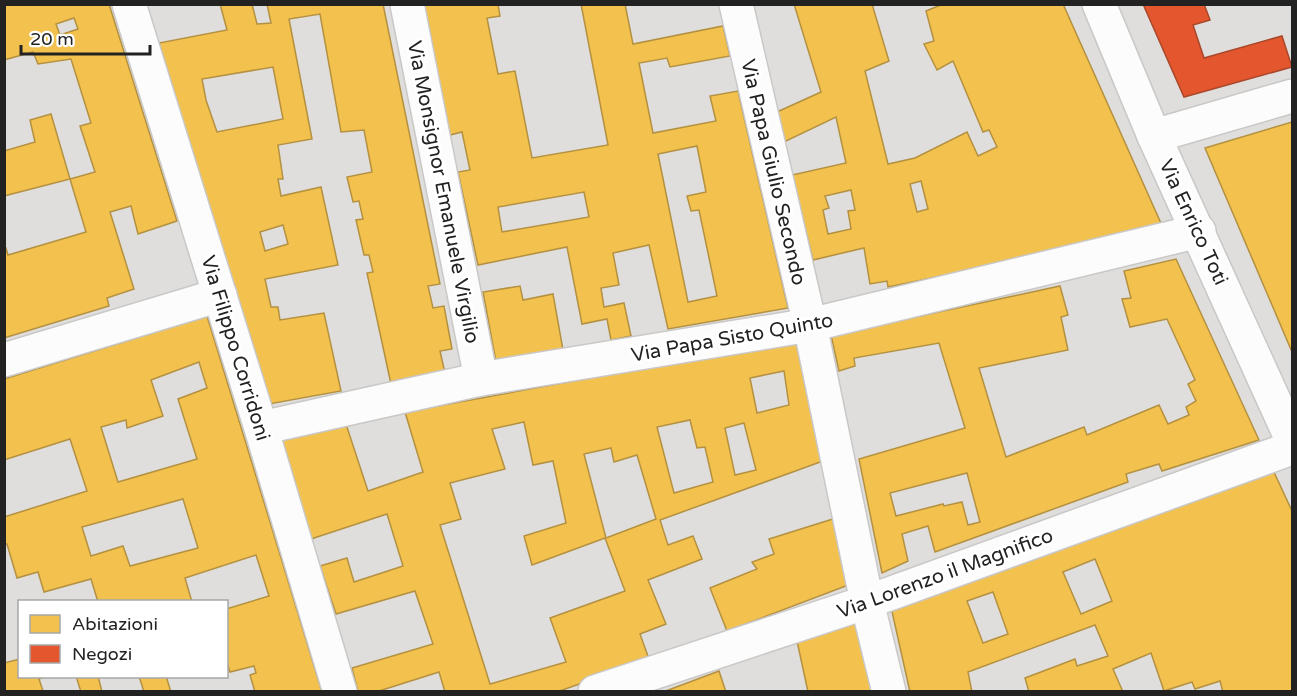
<svg xmlns="http://www.w3.org/2000/svg" width="1297" height="696" viewBox="0 0 1297 696" font-family="'Varela Round',sans-serif">
<rect width="100%" height="100%" fill="#f0eeeb"/>
<path fill="#dfdedc" fill-rule="evenodd" d="M4,5H1292V691H5ZM20,602H226V676H20Z"/>
<g fill="#f2c14e" stroke="#b49141" stroke-width="1.5" fill-rule="evenodd">
<path d="M4,4H109L177,221L138,234L131,206L110,212L134,289L107,298L109,306L4,338V249L6,248L8,255L86,232L70,179L95,172L80,126L91,123L71,59L38,64L33,52L4,60ZM74,18L78,29L60,35L56,24Z"/>
<path d="M220,4H252L257,24L271,23L267,4H383L440,284L428,286L433,308L444,306L452,349L440,351L445,373L391,384L367,273L373,272L369,255H364L356,220L363,219L359,201L353,202L347,177L372,172L364,130L341,132L320,14L289,19L312,139L278,145L283,179H278L281,196L321,187L338,265L265,279L271,307H278L280,320L324,313L341,391L269,404L159,43L227,30ZM273,67L283,119L217,132L206,100L202,79ZM283,225L288,244L265,251L260,232Z"/>
<path d="M429,4H498L500,16L487,18L498,74L515,71L532,158L608,145L581,4H625L633,44L723,26L730,56L670,67L667,58L639,63L653,133L716,121L710,96L738,91L788,308L668,329L649,245L613,253L619,285L601,288L604,307L624,303L631,336L611,340L607,319L582,324L567,247L478,265L458,172L470,170L462,132L450,135L423,6ZM697,146L706,192L687,196L691,211L699,210L717,296L688,302L658,154ZM584,192L589,217L502,232L498,207Z"/>
<path d="M794,4H872L889,61L865,71L888,164L915,158L967,132L978,156L997,147L989,130L983,132L953,61L937,70L924,44L934,41L926,11L943,4H1063L1164,230L888,287L887,281L870,284L864,248L813,260L792,175L846,163L836,117L784,142L777,112L821,92ZM921,181L928,209L917,212L910,184ZM851,190L855,210L848,211L851,229L828,234L823,210L829,208L825,196Z"/>
<path d="M51,114L70,179L4,196V151L35,142L30,120Z"/>
<path d="M1292,122V352L1205,148Z"/>
<path d="M1176,259L1259,440L1162,471L1159,464L1126,474L1128,482L935,552L928,526L902,534L908,561L882,573L859,459L965,428L939,343L854,358L855,366L839,371L831,335L1060,286L1068,315L1061,317L1068,350L979,368L1006,457L1084,427L1087,435L1159,405L1168,424L1189,415L1186,407L1196,401L1188,384L1195,380L1167,319L1130,327L1122,299L1131,298L1124,271ZM967,473L980,522L968,525L962,502L944,506L943,504L896,516L890,493Z"/>
<path d="M520,286L523,300L553,294L563,350L496,362L483,292Z"/>
<path d="M207,316L322,692H255L250,675L256,673L254,666L230,672L226,660V609L269,596L256,555L185,578L192,602H98L91,579L44,592L38,572L17,578L7,544H4V517L87,491L70,439L4,460V379ZM199,362L207,388L178,399L197,459L118,482L101,427L126,420L127,428L163,416L151,380ZM183,499L198,548L130,566L123,546L91,556L82,527Z"/>
<path d="M796,340L823,461L660,520L668,545L693,536L702,559L648,580L666,624L640,634L649,659L557,692H445L439,672L376,692H358L352,668L433,644L415,591L336,614L320,566L347,558L354,582L403,566L387,514L311,539L279,438L346,424L368,491L423,472L405,412ZM784,371L789,405L757,413L750,378ZM690,420L697,448L705,447L713,482L674,493L657,427ZM524,422L533,465L553,461L566,523L524,536L532,565L605,538L625,591L550,618L566,662L490,684L440,525L461,519L450,483L505,469L492,429ZM744,423L756,470L735,475L725,428ZM611,448L614,462L637,455L656,519L606,538L584,454Z"/>
<path d="M1273,470L1292,511V692H1223L1220,681L1195,689L1192,682L1164,691L1151,653L1113,669L1123,692H1029L1025,678L1075,659L1077,666L1108,656L1095,625L968,672L972,692H910L891,607ZM1095,559L1112,601L1081,614L1063,572ZM993,592L1008,634L983,643L967,601Z"/>
<path d="M836,518L851,584L727,631L710,588L757,569L752,562L774,554L769,539Z"/>
<path d="M858,618L875,692H808L797,641Z"/>
<path d="M20,659V676H46L39,679L43,691L4,692V663Z"/>
<path d="M719,671L726,692H663Z"/>
<path d="M76,676H98L102,692H81Z"/>
<path d="M139,676H166L171,692H144Z"/>
</g>
<path fill="#e4572e" stroke="#aa472a" stroke-width="1.5" d="M1143,4H1204L1210,20L1193,25L1204,58L1282,36L1292,67L1184,97Z"/>
<g fill="none" stroke-linecap="round" stroke-linejoin="round">
<defs>
<g id="minor">
<path d="M129,4L261,428L340,692"/>
<path d="M407,4L481,379"/>
<path d="M736,4L810,325L867,602L889,692"/>
<path d="M1099,4L1154,136L1292,440"/>
<path d="M1154,136L1292,96"/>
<path d="M4,360L220,295"/>
<path d="M261,428L481,379L810,325L1199,231"/>
<path d="M595,692L867,602L1292,448"/>
</g>
</defs>
<use href="#minor" stroke="#c9c8c7" stroke-width="36"/>
<use href="#minor" stroke="#fdfcfc" stroke-width="33"/>
</g>
<g text-anchor="middle" stroke-width="6" stroke-linejoin="round" paint-order="stroke">
<g font-size="20" fill="#222" stroke="#fff">
<text transform="translate(774 172) rotate(77)" y="7">Via Papa Giulio Secondo</text>
<text transform="translate(444 192) rotate(79)" y="7">Via Monsignor Emanuele Virgilio</text>
<text transform="translate(1194 222) rotate(65)" y="7">Via Enrico Toti</text>
<text transform="translate(732 337) rotate(-10)" y="7">Via Papa Sisto Quinto</text>
<text transform="translate(236 348) rotate(73)" y="7">Via Filippo Corridoni</text>
<text transform="translate(945 573) rotate(-20)" y="7">Via Lorenzo il Magnifico</text>
</g>
</g>
<rect width="1297" height="696" fill="none" stroke="#222222" stroke-width="12"/>
<rect x="18" y="600" width="210" height="78" fill="#ffffff" stroke="#a7a7a7" stroke-width="1.5"/>
<rect x="30" y="615" width="30" height="18" fill="#f2c14e" stroke="#a7a7a7" stroke-width="1.5"/>
<text x="72" y="630" font-size="18" fill="#222222">Abitazioni</text>
<rect x="30" y="645" width="30" height="18" fill="#e4572e" stroke="#a7a7a7" stroke-width="1.5"/>
<text x="72" y="660" font-size="18" fill="#222222">Negozi</text>
<path d="M21 45v9h129v-9" fill="none" stroke="#222222" stroke-width="3"/>
<text x="30" y="45" font-size="18" fill="#222222" stroke="#ffffff" stroke-width="4.5" paint-order="stroke">20 m</text>
</svg>
